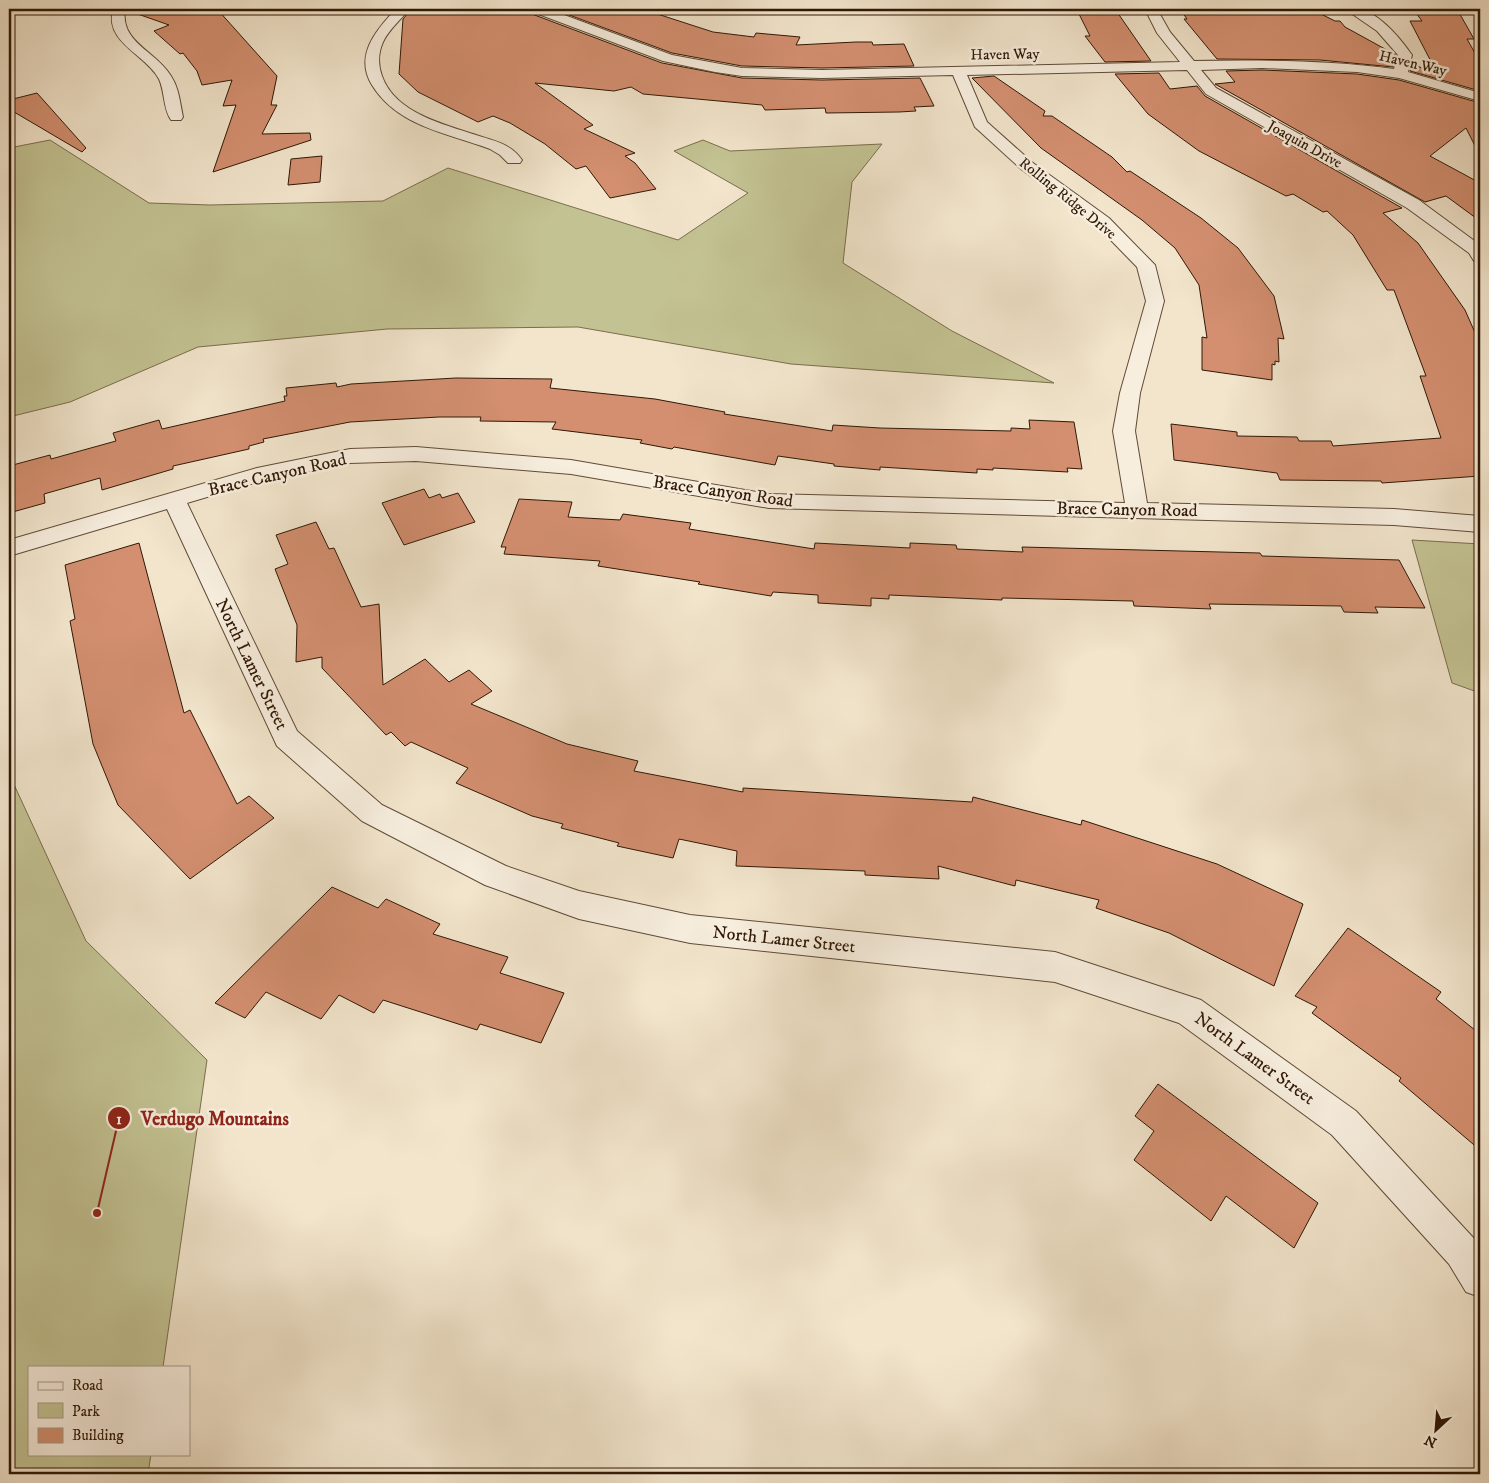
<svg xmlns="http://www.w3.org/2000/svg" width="1489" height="1483" viewBox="0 0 1489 1483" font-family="'IM FELL DW Pica',serif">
<rect width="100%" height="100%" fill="#f2e5cc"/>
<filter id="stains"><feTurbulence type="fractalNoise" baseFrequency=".004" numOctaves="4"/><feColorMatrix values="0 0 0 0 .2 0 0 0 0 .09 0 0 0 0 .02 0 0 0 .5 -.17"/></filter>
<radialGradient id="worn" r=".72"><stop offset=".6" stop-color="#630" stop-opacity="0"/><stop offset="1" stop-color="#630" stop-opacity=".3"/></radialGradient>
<g fill="#c3c292" stroke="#7a6d4c">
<path d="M50,140L149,203L210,205L383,201L448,168L678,240L748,193L674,151L703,140L730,151L882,144L852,182L843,263L952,331L1054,383L791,364L578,327L387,329L198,347L70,402L9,417V148Z"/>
<path d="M1412,540L1480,544V693L1452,683Z"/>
<path d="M11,778L86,941L207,1060L163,1367H29V1454H151L148,1474H9V779Z"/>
</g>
<g fill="#d38f70" stroke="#301805">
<path d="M133,9H217L277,76L271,105H277L262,134L310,133L311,140L213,172L236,105L223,106L232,80L202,85L197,71L183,53L180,54L154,31L169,25L132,12Z"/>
<path d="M447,9L482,10V9H529L532,14L662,63L742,78L822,80L920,78L934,106L914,107L916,111L899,112L826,113L825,108L765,110L762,105L643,94L631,87L614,91L535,83L593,125L584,129L635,153L625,156L635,163L656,189L610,198L586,166L576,169L545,144L510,123L493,116L478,122L418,92L399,74L403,19L409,12L442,14Z"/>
<path d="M553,9H642L713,32L754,37L756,33L800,37L796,45L856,42H872L873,45L904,44L914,66L822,68L742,66L672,53Z"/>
<path d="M1079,9H1115L1151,61L1105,62L1085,36H1090L1077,10H1080Z"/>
<path d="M1180,9H1311L1335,21H1340L1345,27L1396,55L1393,67L1320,60L1217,59L1184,19H1187Z"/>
<path d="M1413,9H1457L1474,39H1467L1480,62V91L1410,71L1412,63L1439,77L1410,21H1422Z"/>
<path d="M1262,70L1357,74L1399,80L1480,103V156L1466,128L1430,156L1480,183V221L1446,196L1425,202L1215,84L1235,82L1226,71Z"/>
<path d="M1159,73L1170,89L1197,86L1205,96L1402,208L1383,213L1418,243L1465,310L1480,344V476L1382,483L1381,481L1280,480L1277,473L1174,460L1171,424L1237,432V436L1297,437L1299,441H1331L1333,446L1441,438L1420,376H1426L1394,290H1387L1353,235L1327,211L1323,212L1293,194L1286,196L1199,151L1148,114L1115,74Z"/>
<path d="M994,76L1045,111L1043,116H1052L1112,157L1127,172L1130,171L1201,218L1238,248L1274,296L1284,339L1278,338L1279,362L1275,361V365L1272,364V380L1202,370V337L1207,338L1199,285L1175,248L1142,220L1041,148L972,78Z"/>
<path d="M37,93L86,148L82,152L9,109V100Z"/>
<path d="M322,156L320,182L288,185L291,159Z"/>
<path d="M456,378L552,379L550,388L655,399L725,412L724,414L832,431L833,425L880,428L1011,431V428L1030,429L1029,420L1074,422L1082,469L1067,468L1068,472L993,468V470L977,469V473L880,467V470L834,466V464L778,456L775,465L674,447L672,449L640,443L642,440L552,429L556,422L480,421L481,417H439L350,422L263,439L264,442L249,446V449L173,466V469L102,490L100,478L44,494L45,503L9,513V466L50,455L51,459L116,441L113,433L159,420L162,429L285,401L284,396H287L286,388L336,383L337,387L351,384Z"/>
<path d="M424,489L429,498L440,494L442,498L458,493L475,522L404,545L382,503Z"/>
<path d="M519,499L572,502L568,517L620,520L623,514L691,523L689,529L814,549L815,543L910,548V543L956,545L957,549L1023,552L1022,547L1260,553L1262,556L1399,560L1425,608L1375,607L1378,613L1344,612L1341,606L1209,604L1211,609L1134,606L1133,601L1002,598V600L889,595V599L871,598V606L818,603V595L773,592L771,596L698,584L700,582L598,566L600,561L504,554L506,547H501Z"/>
<path d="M316,522L329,549L334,548L361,607L379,604L383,685L425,659L449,682L469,670L492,691L471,704L567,744L638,761L634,771L743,792V788L972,802L973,797L1081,825L1082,820L1217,864L1303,904L1274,986L1169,933L1096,908L1099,900L1016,880L1015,886L938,866L939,879L865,875V871L736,866L737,851L679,839L673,858L617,846L619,843L561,828L563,824L532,816L456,783L468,768L411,742L405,746L391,732L386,735L322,668V657L296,662L297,625L275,569L288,564L276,535Z"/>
<path d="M139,543L184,713L190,710L237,804L249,796L274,818L190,879L118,805L93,744L70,621L75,619L65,565Z"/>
<path d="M332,887L378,908L386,899L440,924L433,934L508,957L500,973L564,993L541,1043L480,1024L477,1030L383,1000L374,1013L339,995L321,1019L266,992L245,1018L215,1003Z"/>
<path d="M1348,928L1441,992L1436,999L1480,1034V1150L1399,1081L1401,1078L1312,1013L1317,1007L1295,996Z"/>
<path d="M1158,1084L1318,1203L1294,1248L1226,1196L1211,1221L1134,1160L1154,1131L1135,1116Z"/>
</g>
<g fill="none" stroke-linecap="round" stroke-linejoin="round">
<defs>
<g id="street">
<path d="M113,9H125C120,43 155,50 171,76C179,88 180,103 183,117L181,120H171C163,109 165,92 159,79C146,54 104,43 113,9Z"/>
<path d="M396,9H409C401,20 389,29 383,42C378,53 378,65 382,76C395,113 443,124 476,135C494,141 510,143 522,160L520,163H508L500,155L490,149C448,133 398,127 372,85C354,56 376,30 396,9Z"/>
<path d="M531,9H548L672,55L742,68L822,70L1180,62L1157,33L1145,9H1157L1170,32L1194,61C1261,60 1328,60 1394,69L1398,55L1377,31L1345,9C1349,9 1356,8 1361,9C1382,16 1400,38 1412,55L1408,72L1480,93V101L1399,78L1357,72L1262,68L1201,70L1216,88L1419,200L1480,245V262L1474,261L1469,253L1407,208L1206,94L1187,70L967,75L987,122L1033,163L1109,218L1155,265L1164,301L1140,393L1135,431L1147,503L1394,509L1480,516V532L1394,525L769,508L571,474L416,461L350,463L268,479L187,503L297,731L382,805L506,866L579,891L690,915L1055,952L1201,1000L1356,1111L1480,1245V1297L1466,1292L1449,1264L1332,1135L1179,1023L1055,982L690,943L579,919L485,885L362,821L277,746L167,509L9,556V540L257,468L350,449L416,447L571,460L769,494L1125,503L1113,431L1120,393L1146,301L1137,267L1097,226L1021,169L975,127L953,75L822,78L742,76L715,72L663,61L533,12Z"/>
</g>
</defs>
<use href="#street" stroke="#604b37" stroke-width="2"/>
<use href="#street" fill="#f7eede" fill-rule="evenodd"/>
</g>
<g text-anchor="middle" stroke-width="5" stroke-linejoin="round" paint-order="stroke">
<g font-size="15" fill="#301805" stroke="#f7eede">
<text transform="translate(1005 54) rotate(-1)" y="5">Haven Way</text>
<text transform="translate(1413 63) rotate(13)" y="5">Haven Way</text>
<text transform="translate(1305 144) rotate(29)" y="5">Joaquin Drive</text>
<text transform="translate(1068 198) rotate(39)" y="5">Rolling Ridge Drive</text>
</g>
<g font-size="18" fill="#301805" stroke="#f7eede">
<text transform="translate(277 474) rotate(-13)" y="6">Brace Canyon Road</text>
<text transform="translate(723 491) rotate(8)" y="6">Brace Canyon Road</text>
<text transform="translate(1127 509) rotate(1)" y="6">Brace Canyon Road</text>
<text transform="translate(252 664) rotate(64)" y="6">North Lamer Street</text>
<text transform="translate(784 939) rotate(6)" y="6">North Lamer Street</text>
<text transform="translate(1255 1058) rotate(36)" y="6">North Lamer Street</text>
</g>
</g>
<path fill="none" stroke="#8f2418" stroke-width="2" d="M97 1213L119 1118"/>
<g fill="#8f2418" stroke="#f7eede" stroke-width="2">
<circle cx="97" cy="1213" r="5"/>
<circle cx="119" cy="1118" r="12"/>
</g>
<g font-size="15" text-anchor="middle" font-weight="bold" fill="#fff">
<text x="119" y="1124">1</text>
</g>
<g font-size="19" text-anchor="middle" font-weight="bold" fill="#8f2418" stroke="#f7eede" stroke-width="5" stroke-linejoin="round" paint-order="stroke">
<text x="215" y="1125">Verdugo Mountains</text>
</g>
<rect width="1489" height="1483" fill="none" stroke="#f2e5cc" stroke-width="30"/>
<rect x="10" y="10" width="1469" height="1463" fill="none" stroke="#301805" stroke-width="2.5"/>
<rect x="15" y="15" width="1459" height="1453" fill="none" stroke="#301805"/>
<rect x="28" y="1366" width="162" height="90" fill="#f7eede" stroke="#a79887"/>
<rect x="38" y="1382" width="25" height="8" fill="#f7eede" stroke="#a79887"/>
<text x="72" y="1390" font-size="15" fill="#301805">Road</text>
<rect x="38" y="1403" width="25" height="15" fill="#c3c292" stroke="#a79887"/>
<text x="72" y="1416" font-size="15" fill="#301805">Park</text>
<rect x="38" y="1428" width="25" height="15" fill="#d38f70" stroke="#a79887"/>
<text x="72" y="1440" font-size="15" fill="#301805">Building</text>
<g transform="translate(1436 1430) rotate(206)" stroke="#f7eede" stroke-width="4" paint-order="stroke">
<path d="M0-4L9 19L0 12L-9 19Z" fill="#301805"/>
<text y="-8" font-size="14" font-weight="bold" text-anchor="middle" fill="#301805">N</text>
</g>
<rect width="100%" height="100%" filter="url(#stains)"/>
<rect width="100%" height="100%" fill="url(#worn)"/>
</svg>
